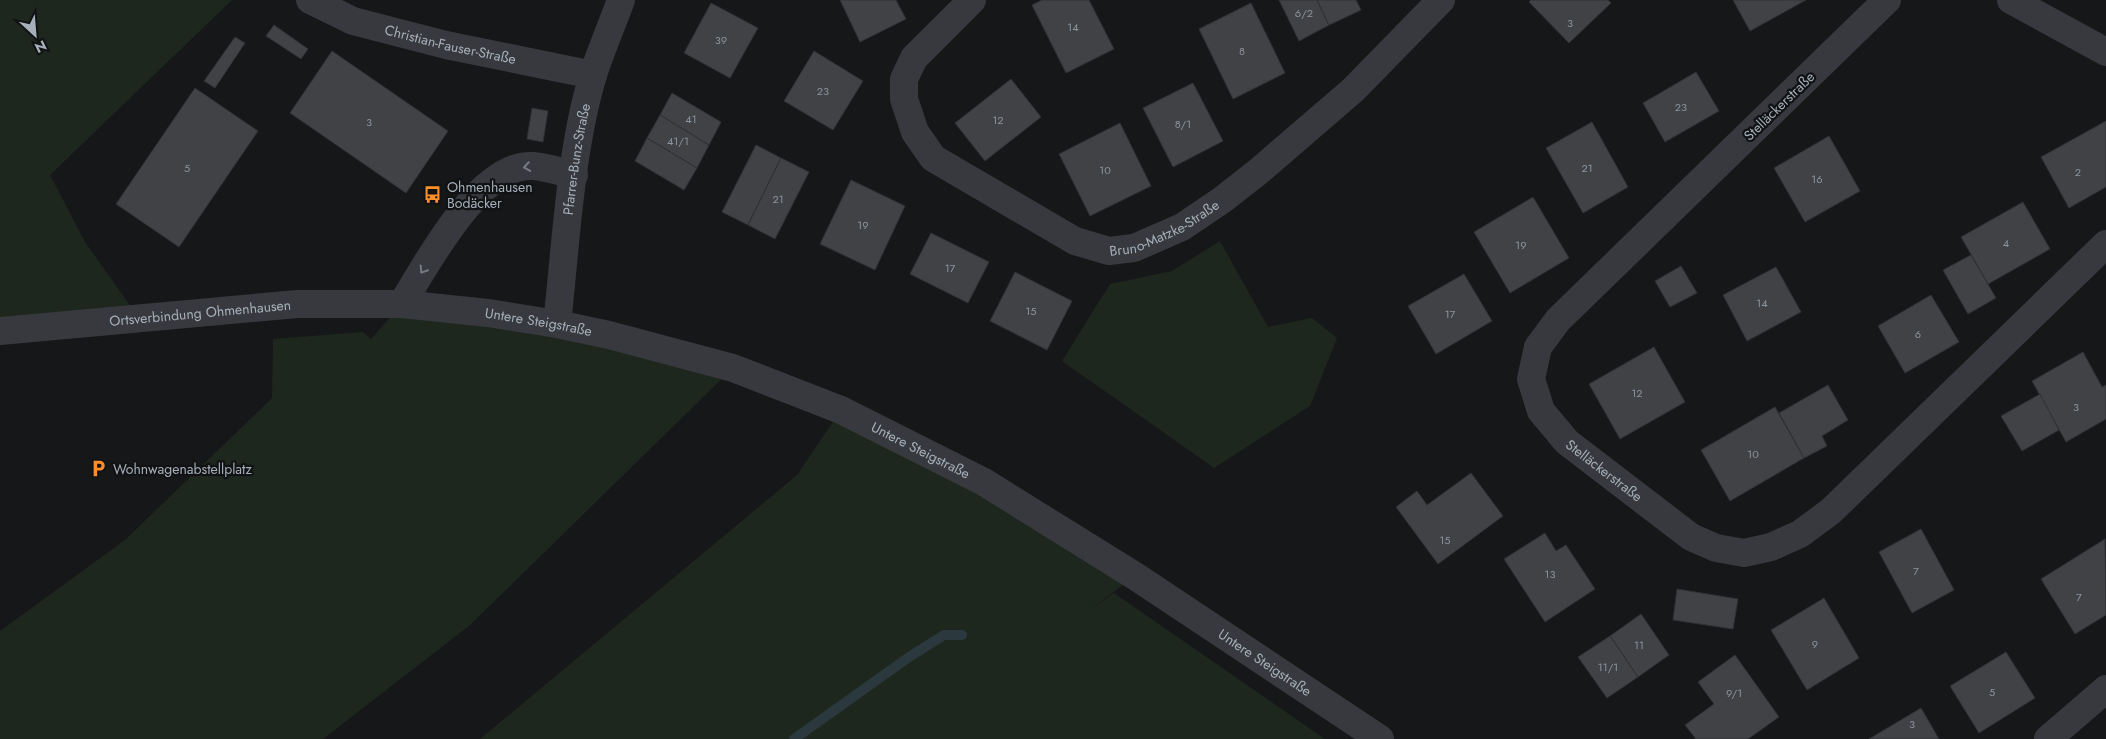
<svg xmlns="http://www.w3.org/2000/svg" width="2106" height="739" viewBox="0 0 2106 739" font-family="Jost,sans-serif">
<rect width="100%" height="100%" fill="#161719"/>
<g fill="#1e271e">
<path d="M0,0H232L50,175L85,242L139,318L0,344Z"/>
<path d="M1220,241L1268,327L1312,318L1337,338L1310,406L1214,468L1062,361L1110,284L1172,271Z"/>
<path d="M402,304L733,368L469,626L323,739H0V631L125,540L272,398L273,339L363,332L371,339Z"/>
<path d="M841,410L1135,576L1090,610L1114,593L1325,739H480L797,475Z"/>
</g>
<g fill="none" stroke-linecap="round" stroke-linejoin="round">
<path stroke="#2b393e" stroke-width="10" d="M794,739L909,657L944,635H962"/>
</g>
<g fill="#404246" stroke="#303135">
<path d="M840,0H896L906,19L860,42Z"/>
<path d="M1042,0H1089L1114,49L1066,73L1032,5Z"/>
<path d="M1279,0H1317L1329,25L1299,41Z"/>
<path d="M1317,0H1356L1361,10L1329,25Z"/>
<path d="M1531,0H1608L1611,3L1569,43L1529,2Z"/>
<path d="M1733,0H1806L1750,31Z"/>
<path d="M711,3L758,28L730,78L684,53Z"/>
<path d="M1251,3L1285,73L1233,99L1199,29Z"/>
<path d="M274,25L308,49L301,59L266,36Z"/>
<path d="M235,37L245,43L215,88L204,81Z"/>
<path d="M332,51L448,131L406,193L290,113Z"/>
<path d="M814,51L863,81L833,130L784,101Z"/>
<path d="M1696,72L1719,111L1665,142L1643,103Z"/>
<path d="M1011,79L1041,117L985,161L955,123Z"/>
<path d="M1193,83L1223,141L1173,167L1143,108Z"/>
<path d="M195,88L258,131L179,247L116,204Z"/>
<path d="M672,93L721,122L709,145L660,115Z"/>
<path d="M532,108L548,111L543,142L527,139Z"/>
<path d="M660,115L709,145L697,168L647,138Z"/>
<path d="M2106,121V187L2069,208L2041,157Z"/>
<path d="M1592,122L1628,187L1583,213L1546,148Z"/>
<path d="M1120,123L1151,186L1090,216L1059,154Z"/>
<path d="M1829,136L1860,191L1805,222L1774,168Z"/>
<path d="M647,138L697,168L684,190L635,161Z"/>
<path d="M756,145L781,158L748,225L722,212Z"/>
<path d="M781,158L809,172L775,239L748,225Z"/>
<path d="M851,180L905,206L875,270L820,244Z"/>
<path d="M1533,197L1569,258L1510,293L1474,232Z"/>
<path d="M2023,202L2050,249L1988,284L1961,237Z"/>
<path d="M931,233L989,262L968,303L910,274Z"/>
<path d="M1971,255L1996,298L1968,314L1943,270Z"/>
<path d="M1681,266L1697,293L1670,307L1655,281Z"/>
<path d="M1776,267L1801,312L1747,341L1723,295Z"/>
<path d="M1015,272L1072,301L1047,350L990,321Z"/>
<path d="M1464,274L1492,321L1436,354L1408,306Z"/>
<path d="M1931,295L1959,342L1905,373L1878,326Z"/>
<path d="M1654,347L1685,402L1620,439L1589,384Z"/>
<path d="M2083,352L2102,387L2106,385V419L2066,442L2032,381Z"/>
<path d="M1828,385L1848,420L1822,436L1827,446L1804,458L1779,413Z"/>
<path d="M2040,394L2059,430L2022,451L2001,416Z"/>
<path d="M1775,407L1804,458L1730,501L1701,450Z"/>
<path d="M1471,473L1503,516L1438,564L1396,507L1417,491L1427,505Z"/>
<path d="M1921,529L1954,590L1912,613L1879,552Z"/>
<path d="M1545,533L1556,551L1566,545L1595,589L1545,622L1504,559Z"/>
<path d="M2105,539L2106,615L2075,634L2041,579Z"/>
<path d="M1677,589L1738,599L1733,629L1673,620Z"/>
<path d="M1824,598L1859,658L1807,690L1771,630Z"/>
<path d="M1641,614L1669,655L1638,677L1610,636Z"/>
<path d="M1610,636L1638,677L1607,698L1578,657Z"/>
<path d="M2006,652L2035,698L1979,733L1950,686Z"/>
<path d="M1735,655L1779,717L1748,739H1696L1685,725L1714,704L1698,682Z"/>
<path d="M1921,708L1939,739H1869Z"/>
</g>
<g fill="none" stroke-linecap="round" stroke-linejoin="round">
<g stroke="#37393e" stroke-width="28">
<path id="s1" d="M310,0L353,21L446,45L593,75"/>
<path id="s2" d="M972,0L914,58L904,79V99L915,132L933,158L1075,241L1109,251L1134,248L1182,227L1222,200L1259,171L1353,90L1441,0"/>
<path id="s3" d="M1887,0L1558,320L1538,347L1531,379L1541,411L1567,442L1691,537L1716,548L1744,553L1771,547L1800,534L1831,511L2106,244"/>
<path d="M2011,0L2106,52"/>
<path d="M402,304C426,265 480,162 533,166C547,167 561,172 574,175"/>
<path id="s4" d="M557,324C566,243 570,152 593,75C601,50 612,25 621,0"/>
<path id="s5" d="M0,331L297,304H402L488,313L557,324L609,335L733,368L841,410L984,482L1135,576L1380,739"/>
<path d="M2048,739L2106,689"/>
</g>
</g>
<defs><path id="oneway-chevron" d="M-2-3.5L2.5 0L-2 3.5" fill="none" stroke-width="1.6" stroke-linecap="round" stroke-linejoin="round" transform="scale(1.25)"/></defs>
<g stroke="#757a82">
<use href="#oneway-chevron" transform="translate(527 167) rotate(171)"/>
<use href="#oneway-chevron" transform="translate(423 270) rotate(122)"/>
</g>
<defs>
<symbol id="bus-bare" viewBox="-9 -9 18 18"><path d="M-5-6H5V4H4V6H2V4H-2V6H-4V4H-5ZM-3.5-4V0h7V-4ZM-3.5 1.2v1.5H-2V1.2ZM2 1.2v1.5H3.5V1.2Z" fill="#ff8f28" stroke="#111214" stroke-width="2.5" paint-order="stroke"/></symbol>
<symbol id="parking-bare" viewBox="-9 -9 18 18"><path d="M-3.5-5.5H1a3.5 3.5 0 0 1 0 7H-1V5.5H-3.5ZM-1-3.4V-.6H.8a1.4 1.4 0 0 0 0-2.8Z" fill="#ff8f28" stroke="#111214" stroke-width="2.5" paint-order="stroke"/></symbol>
</defs>
<g fill-rule="evenodd">
<use href="#bus-bare" x="420" y="182" width="25" height="25"/>
<use href="#parking-bare" x="86" y="456" width="25" height="25"/>
</g>
<g text-anchor="middle" stroke-width="4.5" stroke-linejoin="round" paint-order="stroke">
<g font-size="11" fill="#8d949d">
<text x="1304" y="17">6/2</text>
<text x="1570" y="27">3</text>
<text x="1073" y="31">14</text>
<text x="721" y="44">39</text>
<text x="1242" y="55">8</text>
<text x="823" y="95">23</text>
<text x="1681" y="111">23</text>
<text x="691" y="123">41</text>
<text x="998" y="124">12</text>
<text x="369" y="126">3</text>
<text x="1183" y="128">8/1</text>
<text x="678" y="145">41/1</text>
<text x="187" y="172">5</text>
<text x="1587" y="172">21</text>
<text x="1105" y="174">10</text>
<text x="2078" y="176">2</text>
<text x="1817" y="183">16</text>
<text x="778" y="203">21</text>
<text x="863" y="229">19</text>
<text x="2006" y="247">4</text>
<text x="1521" y="249">19</text>
<text x="950" y="272">17</text>
<text x="1762" y="307">14</text>
<text x="1031" y="315">15</text>
<text x="1450" y="318">17</text>
<text x="1918" y="338">6</text>
<text x="1637" y="397">12</text>
<text x="2076" y="411">3</text>
<text x="1753" y="458">10</text>
<text x="1445" y="544">15</text>
<text x="1916" y="575">7</text>
<text x="1550" y="578">13</text>
<text x="2079" y="601">7</text>
<text x="1815" y="648">9</text>
<text x="1639" y="649">11</text>
<text x="1608" y="671">11/1</text>
<text x="1992" y="696">5</text>
<text x="1734" y="697">9/1</text>
<text x="1912" y="728">3</text>
</g>
<g font-size="14" fill="#a7b0ba" stroke="#111214">
<text dy="5" stroke="none"><textPath href="#s1" startOffset="148">Christian-Fauser-Straße</textPath></text>
<text transform="translate(1779 106) rotate(-44)" y="5">Stelläckerstraße</text>
<text dy="5" stroke="none"><textPath href="#s4" startOffset="166">Pfarrer-Bunz-Straße</textPath></text>
<text dy="5" stroke="none"><textPath href="#s2" startOffset="452">Bruno-Matzke-Straße</textPath></text>
<text dy="5" stroke="none"><textPath href="#s5" startOffset="201">Ortsverbindung Ohmenhausen</textPath></text>
<text dy="5" stroke="none"><textPath href="#s5" startOffset="541">Untere Steigstraße</textPath></text>
<text dy="5" stroke="none"><textPath href="#s5" startOffset="946">Untere Steigstraße</textPath></text>
<text dy="5" stroke="none"><textPath href="#s3" startOffset="646">Stelläckerstraße</textPath></text>
<text dy="5" stroke="none"><textPath href="#s5" startOffset="1351">Untere Steigstraße</textPath></text>
</g>
<g font-size="14" fill="#a7b0ba" stroke="#111214" text-anchor="start">
<text x="447" y="192">Ohmenhausen<tspan x="447" dy="16">Bodäcker</tspan></text>
<text x="113" y="474">Wohnwagenabstellplatz</text>
</g>
</g>
<g transform="translate(35 35) rotate(154)" stroke="#111214" stroke-width="4" paint-order="stroke">
<path d="M0-4L9 19L0 12L-9 19Z" fill="#a7b0ba"/>
<text y="-8" font-size="14" font-weight="bold" text-anchor="middle" fill="#a7b0ba">N</text>
</g>
</svg>
